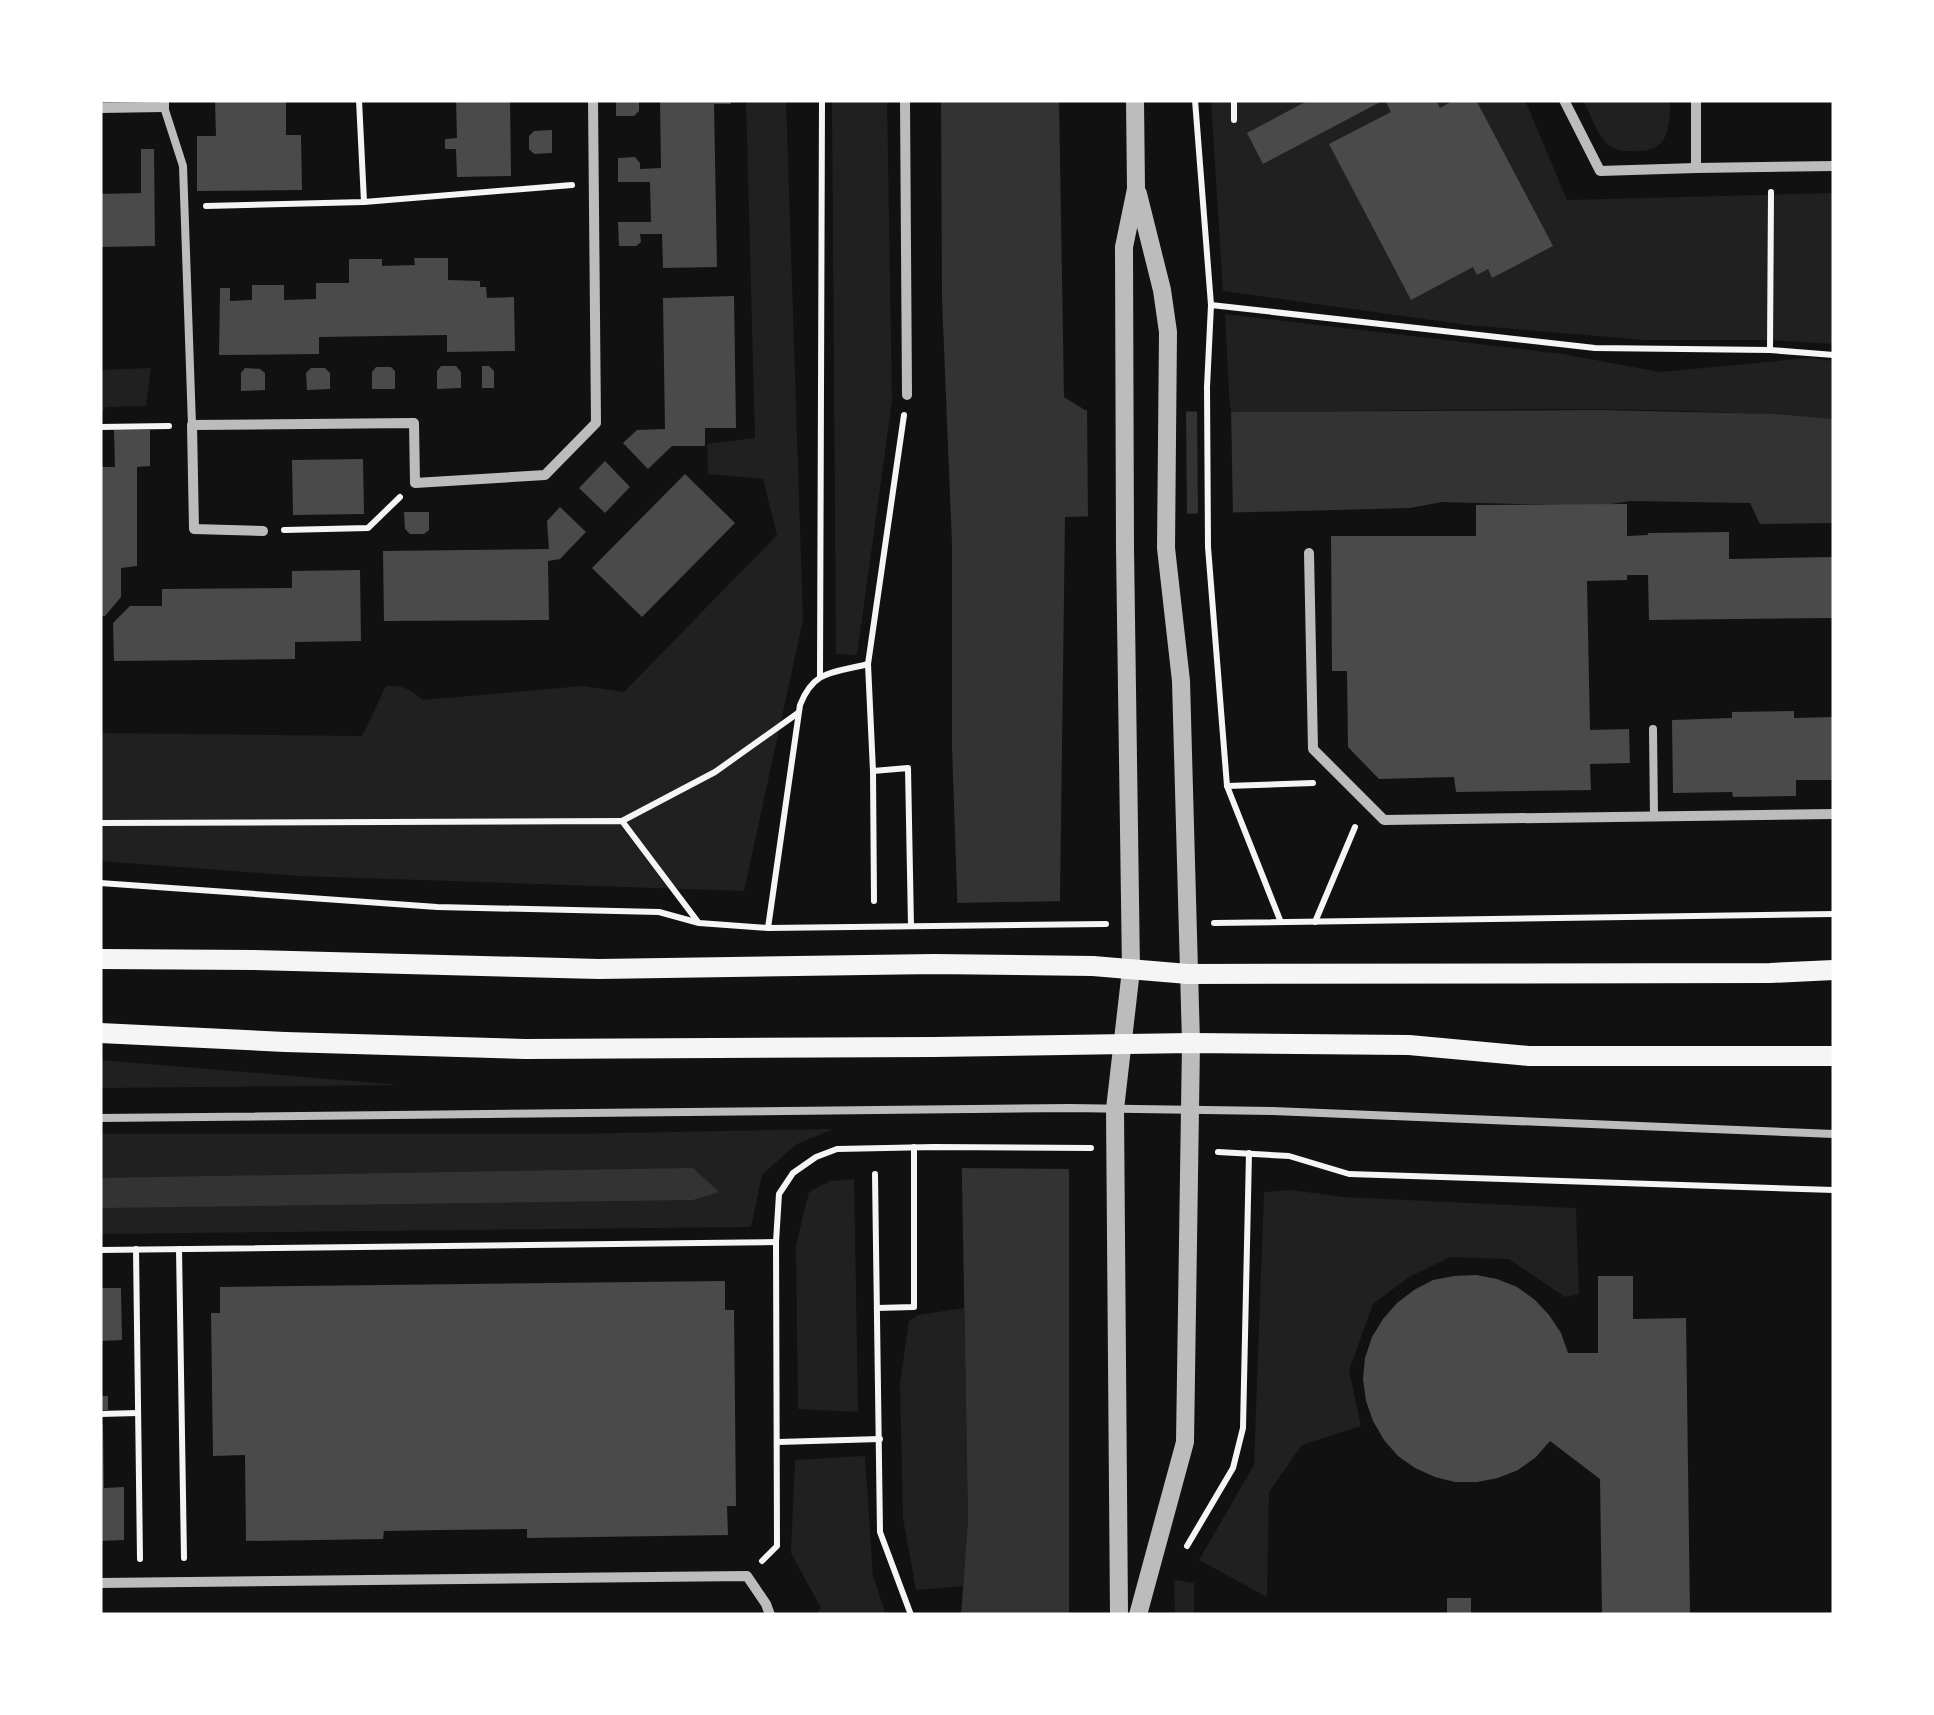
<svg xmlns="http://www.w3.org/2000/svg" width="1934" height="1715" viewBox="0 0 1934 1715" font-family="'Golos Text',sans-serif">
<rect width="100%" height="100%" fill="#111"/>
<g fill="#202020">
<path d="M746,100H786L803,620L744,891L300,876L100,861V733L362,736L386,686C403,685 411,690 423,700L583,686L624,692L777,535L763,479L708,474L707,444L755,438Z"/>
<path d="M832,100H887L892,401L857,655L836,654Z"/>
<path d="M1211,100H1525L1567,200L1834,193V344L1770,340H1644L1467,325L1223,291Z"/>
<path d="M1583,100H1670C1670,134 1667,154 1628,151C1620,151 1612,149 1606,143C1597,134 1589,111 1583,100Z"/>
<path d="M1225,314L1563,354L1660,372L1808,358L1834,361V419C1634,403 1431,411 1230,412Z"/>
<path d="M151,368L146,406L106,407L100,413V370Z"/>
<path d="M100,1060L400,1085L100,1088Z"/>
<path d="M833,1129L795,1145L762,1175L751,1227L100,1234V1134H567Z"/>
<path d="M854,1179L858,1412L798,1409L796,1245L809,1192L830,1181Z"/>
<path d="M1291,1190L1344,1197L1576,1208L1579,1294L1565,1297L1509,1259L1450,1257L1409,1277L1373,1304L1349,1370L1361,1426L1302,1445L1269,1492L1267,1597L1199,1560L1254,1465L1264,1192Z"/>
<path d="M964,1308L968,1520L963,1586L916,1590L903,1518L900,1383L909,1321L918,1315Z"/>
<path d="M865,1456L873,1576L886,1615H815L821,1608L791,1553L795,1460Z"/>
<path d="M1174,1580L1194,1583V1615H1175Z"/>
</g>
<g fill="#333">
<path d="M941,100H1059L1064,397L1085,410L1230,412L1599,410L1775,414L1834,419V523L1760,524L1750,503L1630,501L1600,506L1442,502L1410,508L1065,517L1060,900L1069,1172V1615H961L968,1520L957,892L952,746V544L942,299Z"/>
<path d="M693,1168L719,1192L693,1200L100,1208V1178Z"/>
</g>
<g fill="#111">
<path d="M1087,405L1186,407L1187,518L1088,521Z"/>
<path d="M1197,407H1231L1233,516L1198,518Z"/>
<path d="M1066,901L1074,1169L957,1168L953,903Z"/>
</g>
<g fill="#4a4a4a">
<path d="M215,100H286V135H301L302,190L197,191V136H216Z"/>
<path d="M456,100H510L511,176L457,177L456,149H445V139L457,138Z"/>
<path d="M616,100H639V111L634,116H616Z"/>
<path d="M677,100H731V104H714L717,267L663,268L662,234H640L641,242L636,246H619L618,222H651L650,182H618V158L635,157L640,163V169L661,168L660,102H677Z"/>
<path d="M1309,100H1384L1263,164L1247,133Z"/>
<path d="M1385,100H1436L1440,108L1454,100H1476L1553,246L1492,278L1488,269L1477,275L1473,267L1411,300L1329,144L1391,112Z"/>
<path d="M552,130V153L534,154L529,149V136L534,131Z"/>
<path d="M141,149H154L155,246L100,247V194L141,193Z"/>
<path d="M414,258H448V280L480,281V287H486L487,298L514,297L515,351L447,352V335L319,337V354L219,355L220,288H230V301L252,300V285H284V300L316,299V283H349V259H382V266L415,265Z"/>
<path d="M734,296L736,428H705V446H672L648,469L623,443L637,430L665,429L663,298Z"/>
<path d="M441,366H456L461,372V388L437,389V371Z"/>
<path d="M482,366H489L494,371V388H482Z"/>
<path d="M376,367H391L395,371V389H372V372Z"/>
<path d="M245,368L260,369L265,373V390L241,391V373Z"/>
<path d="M311,368H325L330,373V389L307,390L306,373Z"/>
<path d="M114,430H150V466L137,467V566L121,568V597L105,616H100V467H115Z"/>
<path d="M363,459L364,514L293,515L292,460Z"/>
<path d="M605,461L630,487L605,513L579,488Z"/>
<path d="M685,474L735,523L642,617L592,568Z"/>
<path d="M1627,504V536L1648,535V533L1729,532V559L1834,557V618L1649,620L1648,575H1627V580L1587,581L1590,730L1629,729L1630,763L1590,764L1591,790L1456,792L1454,777L1379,779L1348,747L1347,671H1332L1331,536H1476V505Z"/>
<path d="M560,507L586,532L560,559L548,561L549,620L384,621L383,551L549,549L547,521Z"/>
<path d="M404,512H429V530L424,534H410L405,529Z"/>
<path d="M360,570L361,641L295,642V659L114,661L113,623L130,606H162V589L292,588V571Z"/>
<path d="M1794,711V718L1834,717V780H1796V796L1733,797L1732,792L1673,793L1672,720L1732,718V712Z"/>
<path d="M1476,1275L1497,1279L1517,1287L1535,1300L1549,1315L1561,1333L1568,1353H1598V1276H1633V1319L1686,1318L1690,1615H1602L1600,1479L1550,1441L1536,1457L1518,1470L1498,1478L1477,1482H1455L1435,1477L1415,1468L1398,1456L1384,1440L1373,1421L1366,1401L1363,1379L1365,1358L1372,1337L1383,1319L1397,1303L1414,1290L1433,1280L1454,1276Z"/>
<path d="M725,1281V1310H734L736,1506H727L728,1535L527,1538V1529L441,1530L384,1531L383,1539L246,1541L245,1455L213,1456L211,1313H220V1287Z"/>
<path d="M100,1288H121L122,1340L100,1341Z"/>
<rect x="100" y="1396" width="8" height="14"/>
<path d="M100,1424H103L104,1488L124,1487V1540L100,1541Z"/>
<path d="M1447,1598H1471V1614L1447,1615Z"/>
</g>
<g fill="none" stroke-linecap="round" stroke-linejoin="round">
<g stroke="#f5f5f5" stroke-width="6">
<path d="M359,100L364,202"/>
<path d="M1195,100L1211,305L1207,387L1208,547L1227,786L1280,920"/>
<path d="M1234,100V120"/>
<path d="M206,206L364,202L572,185"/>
<path d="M1211,305L1595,348L1770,350L1771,192"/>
<path d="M1770,350L1834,355"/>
<path d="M100,427L169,426"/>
<path d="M284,530L368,528L400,497"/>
<path d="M820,676L822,100"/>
<path d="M873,771L908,768L911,926"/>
<path d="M1227,786L1313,783"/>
<path d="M622,821L715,772L798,713"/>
<path d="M100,823L622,821L698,922"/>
<path d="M100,883L437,907L659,912L699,923L768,928L1106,924"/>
<path d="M874,901L873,771L868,664L904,415"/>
<path d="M1315,922L1355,827"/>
<path d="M1214,923L1834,914"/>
<path d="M768,928L800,705C814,669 834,673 868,664"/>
<path d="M1218,1152L1289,1156L1349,1174L1834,1190"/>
<path d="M875,1174L880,1532L911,1615"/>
<path d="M136,1249L140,1559"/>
<path d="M179,1249L184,1558"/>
<path d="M100,1250L776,1242"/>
<path d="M877,1308L914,1307V1147"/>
<path d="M100,1414L138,1413"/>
<path d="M778,1442L880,1439"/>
<path d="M1187,1546L1233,1468L1243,1428L1249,1153"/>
<path d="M762,1561L777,1546L776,1242L779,1194L793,1173L816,1157L837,1149L934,1147L1091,1148"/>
</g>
<g stroke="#bcbcbc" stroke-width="8">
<path d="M164,107L183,166L192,425"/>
<path d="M1653,729L1654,816"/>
<path d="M100,1118L1069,1108L1273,1111L1834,1134"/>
</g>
<g stroke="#bcbcbc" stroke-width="10">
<path d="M905,100L907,395"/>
<path d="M1564,100L1600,171L1696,168"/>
<path d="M1696,100V168L1834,166"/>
<path d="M100,108L164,107V100"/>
<path d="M263,531L194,529L192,425L414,423L415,483L545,475L596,423L593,100"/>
<path d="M1309,553L1313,749L1384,820L1834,814"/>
<path d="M100,1583L747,1576L766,1604L770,1615"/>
</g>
<g stroke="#bcbcbc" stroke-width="18">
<path d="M1138,194L1162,290L1168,332L1166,548L1181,681L1191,1043L1185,1442L1138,1615"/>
<path d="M1119,1615L1115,1109L1131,970L1125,548L1124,247L1136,189L1135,100"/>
</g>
<g stroke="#f5f5f5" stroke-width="20">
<path d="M100,959L254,960L599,969L934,964L1093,966L1188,974L1770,973L1834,970"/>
<path d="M100,1033L285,1042L525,1049L934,1047L1191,1043L1409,1045L1529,1056H1834"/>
</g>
</g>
<rect width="1934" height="1715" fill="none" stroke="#ffffff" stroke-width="205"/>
</svg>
